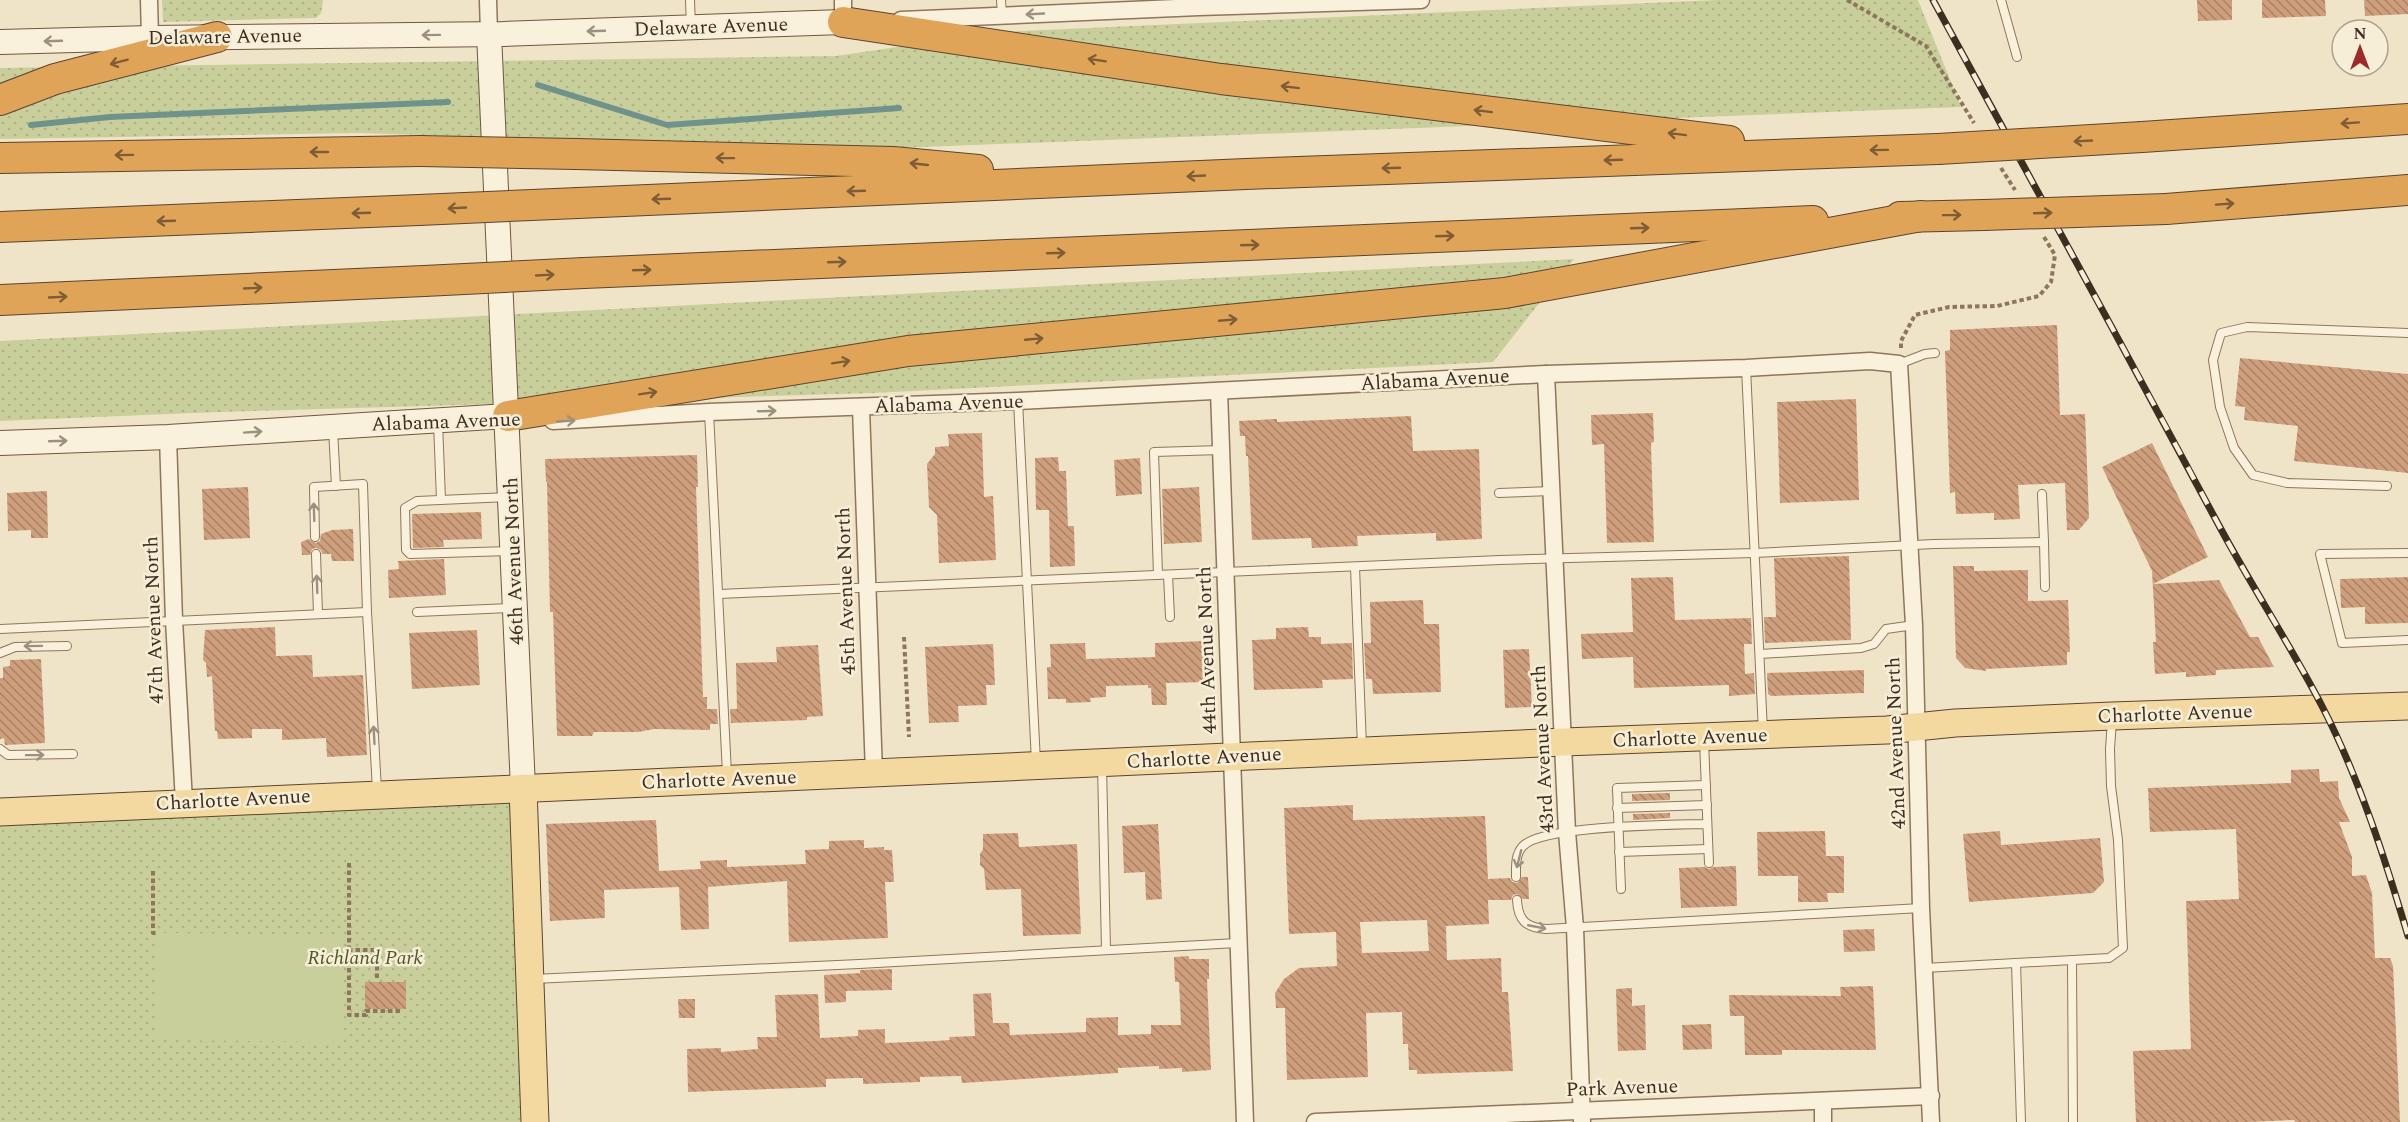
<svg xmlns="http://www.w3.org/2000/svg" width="2408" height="1122" viewBox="0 0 2408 1122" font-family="Spectral,serif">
<defs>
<pattern id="grass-dots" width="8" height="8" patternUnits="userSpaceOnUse" patternTransform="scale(1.5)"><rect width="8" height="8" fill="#c9cf9b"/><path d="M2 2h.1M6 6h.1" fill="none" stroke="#aeb285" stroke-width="1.8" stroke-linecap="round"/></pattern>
<pattern id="building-back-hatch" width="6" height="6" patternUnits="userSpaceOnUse" patternTransform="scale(1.5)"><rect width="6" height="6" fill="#cf9f7d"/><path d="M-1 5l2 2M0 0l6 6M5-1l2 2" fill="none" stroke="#a98266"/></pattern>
</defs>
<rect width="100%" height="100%" fill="#f0e4c8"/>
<g fill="url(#grass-dots)">
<path d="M 162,0 L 323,0 L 323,1 L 321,13 L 316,18 L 163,22 Z"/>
<path d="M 1717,0 L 1918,0 L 1961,107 L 871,149 L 359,133 L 0,139 L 0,68 L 836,56 L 1000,32 Z"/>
<path d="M 1574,259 L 1493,362 L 873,393 L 218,412 L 0,421 L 0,341 Z"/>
<path d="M 523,788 L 535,1122 L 0,1122 L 0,812 Z"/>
</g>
<path fill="#c9cf9b" d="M 157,933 L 343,935 L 342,1042 L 156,1040 Z"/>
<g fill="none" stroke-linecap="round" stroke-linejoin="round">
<g stroke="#6f938a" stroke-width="6">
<path d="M 538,85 L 667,125 L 899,108"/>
<path d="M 31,125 L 110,117 L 448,102"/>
</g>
</g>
<g fill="url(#building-back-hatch)" fill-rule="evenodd">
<path d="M 2197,0 L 2232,0 L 2232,20 L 2198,21 Z"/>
<path d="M 2262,0 L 2325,0 L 2326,16 L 2262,18 Z"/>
<path d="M 2364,0 L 2408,0 L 2408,14 L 2365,16 Z"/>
<path d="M 2057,325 L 2060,415 L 2085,414 L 2089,518 L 2079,530 L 2067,530 L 2065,483 L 2018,485 L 2020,519 L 1994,520 L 1994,513 L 1956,514 L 1955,492 L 1950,493 L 1945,351 L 1950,350 L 1950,330 Z"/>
<path d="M 2240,358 L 2408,374 L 2408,473 L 2294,461 L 2298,426 L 2244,420 L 2245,407 L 2235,406 Z"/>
<path d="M 1856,399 L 1859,500 L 1780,503 L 1777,402 Z"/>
<path d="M 1653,413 L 1654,442 L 1651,443 L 1654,542 L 1607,543 L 1604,444 L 1592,445 L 1591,415 Z"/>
<path d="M 1411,416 L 1413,451 L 1479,449 L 1482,539 L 1436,541 L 1436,533 L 1357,536 L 1358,546 L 1312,548 L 1311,538 L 1252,540 L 1248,456 L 1246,456 L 1245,436 L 1240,436 L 1239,421 L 1277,419 L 1277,422 Z"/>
<path d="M 982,433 L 984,497 L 993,496 L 996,560 L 939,563 L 937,515 L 929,507 L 927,464 L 935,454 L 935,447 L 949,446 L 948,434 Z"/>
<path d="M 2152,443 L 2208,557 L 2153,584 L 2219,580 L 2250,637 L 2258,637 L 2274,667 L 2216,670 L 2216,675 L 2186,677 L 2186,672 L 2155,674 L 2153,642 L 2156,642 L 2152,571 L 2102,467 Z"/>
<path d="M 697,455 L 698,487 L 696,487 L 703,697 L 707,697 L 707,709 L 717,709 L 718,724 L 710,724 L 710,730 L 654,729 L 638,732 L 594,732 L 592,736 L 557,736 L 553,612 L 550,612 L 547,482 L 546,482 L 545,459 Z"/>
<path d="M 1058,457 L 1059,471 L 1066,471 L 1068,526 L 1074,526 L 1075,566 L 1050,567 L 1049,510 L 1036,510 L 1035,458 Z"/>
<path d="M 1140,458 L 1142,494 L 1116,496 L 1114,460 Z"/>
<path d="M 248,487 L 250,538 L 204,540 L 202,489 Z"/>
<path d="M 1199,487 L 1202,542 L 1164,544 L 1162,489 Z"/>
<path d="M 47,491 L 48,538 L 31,538 L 31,530 L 8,531 L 7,493 Z"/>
<path d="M 481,512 L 482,539 L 443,540 L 444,547 L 413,548 L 412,514 Z"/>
<path d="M 353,529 L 354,561 L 332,561 L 331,554 L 322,554 L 321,550 L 316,548 L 312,549 L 310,555 L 302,555 L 301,542 L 309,539 L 316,543 L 320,541 L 321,534 L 332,530 Z"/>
<path d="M 1849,556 L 1851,640 L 1765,643 L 1764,617 L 1776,617 L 1774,558 Z"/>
<path d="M 444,559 L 446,595 L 389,598 L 388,570 L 399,569 L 398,561 Z"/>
<path d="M 1953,566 L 1974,566 L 1974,571 L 2028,570 L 2028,601 L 2068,600 L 2070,652 L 2067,652 L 2067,665 L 1986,669 L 1986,671 L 1965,668 L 1956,658 Z"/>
<path d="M 1673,577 L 1675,620 L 1751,618 L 1752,644 L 1744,644 L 1745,674 L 1754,673 L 1755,694 L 1729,696 L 1729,685 L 1634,688 L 1633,657 L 1582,659 L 1581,634 L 1633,632 L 1631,578 Z"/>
<path d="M 2408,577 L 2408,623 L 2365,624 L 2365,607 L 2341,608 L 2340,579 Z"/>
<path d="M 1423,600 L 1424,624 L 1439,624 L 1441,692 L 1373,694 L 1372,679 L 1366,679 L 1364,643 L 1371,643 L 1370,602 Z"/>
<path d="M 275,627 L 276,656 L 312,655 L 313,677 L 363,675 L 367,755 L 327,757 L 326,738 L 282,740 L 282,729 L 252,729 L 252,738 L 218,739 L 217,731 L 215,731 L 212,676 L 207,677 L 206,663 L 203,660 L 205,630 Z"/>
<path d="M 1308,627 L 1309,637 L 1321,637 L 1321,644 L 1352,643 L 1353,679 L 1322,680 L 1323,688 L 1254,690 L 1252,640 L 1276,639 L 1276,628 Z"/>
<path d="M 477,630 L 480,685 L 412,689 L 409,633 Z"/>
<path d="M 1205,641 L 1206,682 L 1166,683 L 1167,705 L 1152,705 L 1151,688 L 1148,688 L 1148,685 L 1106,686 L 1106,697 L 1090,698 L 1091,702 L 1066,703 L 1066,699 L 1048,699 L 1047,667 L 1051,667 L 1050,644 L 1085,643 L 1086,659 L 1155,657 L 1155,643 Z"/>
<path d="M 993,644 L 995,685 L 986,685 L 987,705 L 958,706 L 959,722 L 929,723 L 925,647 Z"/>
<path d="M 818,645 L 823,716 L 807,717 L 807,720 L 731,723 L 730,709 L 737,709 L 736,663 L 777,662 L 776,647 Z"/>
<path d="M 1529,649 L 1532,707 L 1505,708 L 1503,650 Z"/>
<path d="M 41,659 L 45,743 L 5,745 L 4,738 L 0,739 L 0,678 L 3,678 L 3,667 L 10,666 L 10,660 Z"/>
<path d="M 1864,670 L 1864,693 L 1771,696 L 1768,694 L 1767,673 Z"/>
<path d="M 2319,769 L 2320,782 L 2338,781 L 2339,798 L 2350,822 L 2339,822 L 2352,857 L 2352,876 L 2366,875 L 2372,893 L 2375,958 L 2390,958 L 2393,966 L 2400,1122 L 2295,1122 L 2294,1120 L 2249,1122 L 2136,1122 L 2133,1051 L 2191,1049 L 2186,901 L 2239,899 L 2236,829 L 2150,832 L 2148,788 L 2291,783 L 2291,770 Z"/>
<path d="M 1670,793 L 1670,800 L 1632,801 L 1632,794 Z"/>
<path d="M 1353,805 L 1353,820 L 1485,816 L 1488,879 L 1510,878 L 1512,882 L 1517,883 L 1522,877 L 1528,877 L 1529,899 L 1523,899 L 1517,894 L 1513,895 L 1511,900 L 1488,900 L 1489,924 L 1446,926 L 1447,960 L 1501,958 L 1502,992 L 1508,992 L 1513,1071 L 1417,1074 L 1417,1070 L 1409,1070 L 1408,1044 L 1403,1044 L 1402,1012 L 1366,1013 L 1368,1077 L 1287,1080 L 1285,1008 L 1276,1008 L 1275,993 L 1284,979 L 1299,968 L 1337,966 L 1336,932 L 1289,934 L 1284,808 ZM 1427,920 L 1429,951 L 1362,953 L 1360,922 Z"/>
<path d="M 1670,813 L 1670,818 L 1633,820 L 1633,814 Z"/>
<path d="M 656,820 L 659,871 L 701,869 L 700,861 L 727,860 L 727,867 L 806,864 L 805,850 L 829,849 L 829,841 L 864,840 L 864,848 L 884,847 L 884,850 L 892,850 L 894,882 L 885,882 L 888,938 L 789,942 L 787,881 L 708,887 L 709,929 L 681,930 L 679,887 L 604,890 L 605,918 L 550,921 L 546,824 Z"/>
<path d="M 1158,824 L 1162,899 L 1146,900 L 1145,872 L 1124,873 L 1122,826 Z"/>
<path d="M 1825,831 L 1826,856 L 1844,856 L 1844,893 L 1827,893 L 1828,902 L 1798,902 L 1798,876 L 1758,876 L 1757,832 Z"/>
<path d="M 2000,831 L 2001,845 L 2100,838 L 2104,882 L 2093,893 L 1969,902 L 1963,834 Z"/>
<path d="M 1018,833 L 1019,847 L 1077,844 L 1081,934 L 1023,936 L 1021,889 L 986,890 L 984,869 L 980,865 L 980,854 L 983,849 L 983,834 Z"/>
<path d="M 1736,866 L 1737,906 L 1681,908 L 1679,868 L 1704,867 L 1709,869 L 1714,867 Z"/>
<path d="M 1874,929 L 1875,951 L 1844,952 L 1843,930 Z"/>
<path d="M 1189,956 L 1189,959 L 1209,959 L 1209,979 L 1207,979 L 1211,1070 L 1182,1072 L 1182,1068 L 1159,1069 L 1159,1066 L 1118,1068 L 1118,1073 L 962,1083 L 961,1076 L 920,1077 L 920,1082 L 863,1084 L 863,1078 L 856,1078 L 826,1079 L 826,1087 L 688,1092 L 687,1049 L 721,1048 L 721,1052 L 758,1049 L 757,1037 L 777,1037 L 775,995 L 818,994 L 820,1038 L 858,1036 L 858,1030 L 885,1029 L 885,1043 L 936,1041 L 950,1040 L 949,1037 L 975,1036 L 973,994 L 991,993 L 993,1023 L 1009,1023 L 1010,1035 L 1086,1032 L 1086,1018 L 1118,1017 L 1118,1035 L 1151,1034 L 1151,1025 L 1181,1025 L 1179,982 L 1175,982 L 1174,957 Z"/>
<path d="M 892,969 L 892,990 L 846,991 L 846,1002 L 825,1003 L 824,975 L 860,973 L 860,970 Z"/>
<rect x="365" y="982" width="41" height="27"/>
<path d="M 1873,986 L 1876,1050 L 1782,1050 L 1782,1055 L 1745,1055 L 1744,1016 L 1730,1016 L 1729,995 L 1841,996 L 1840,987 Z"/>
<path d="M 1632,988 L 1632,1006 L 1645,1005 L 1646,1050 L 1618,1051 L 1616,989 Z"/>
<path d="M 678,999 L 695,999 L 695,1018 L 679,1018 Z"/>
<path d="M 1711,1024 L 1712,1049 L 1683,1050 L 1682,1025 Z"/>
</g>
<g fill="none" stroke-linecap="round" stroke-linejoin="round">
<g stroke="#8d765c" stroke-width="10">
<g id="service">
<path d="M 690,0 L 691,27"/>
<path d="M 1001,0 L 1002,15"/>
<path d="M 2001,0 L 2017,57"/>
<path d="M 1899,364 L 1925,354 L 1935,353"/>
<path d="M 1746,368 L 1763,732"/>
<path d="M 1018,401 L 1036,762"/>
<path d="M 709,412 L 727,774"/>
<path d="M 438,422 L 441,500"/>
<path d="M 333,429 L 336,486"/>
<path d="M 2387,486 L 2287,483 L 2253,475 L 2234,448 L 2220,407 L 2213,360 L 2221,333 L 2247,327 L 2408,333"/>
<path d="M 1499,493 L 1552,491"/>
<path d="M 2042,494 L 2044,542"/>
<path d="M 509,497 L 417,501 L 405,508 L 406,550 L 410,554 L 510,551"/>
<path d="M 315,537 L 314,487 L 363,484 L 367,612 L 377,790"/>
<path d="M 2408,553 L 2320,554 L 2342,643 L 2408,640"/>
<path d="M 316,554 L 318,614"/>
<path d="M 1355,567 L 1362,747"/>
<path d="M 1158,575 L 1154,452 L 1221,450"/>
<path d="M 1168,575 L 1170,617"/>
<path d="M 719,594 L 1500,560 L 1755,553 L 1934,544 L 2044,542 L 2045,587"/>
<path d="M 417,612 L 512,608"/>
<path d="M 0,629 L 367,612"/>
<path d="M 0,653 L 15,647 L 67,646"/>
<path d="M 1760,654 L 1861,648 L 1874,644 L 1886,629 L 1914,625"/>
<path d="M 1704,741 L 1709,863"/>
<path d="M 0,749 L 8,755 L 73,754"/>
<path d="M 1102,765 L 1106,950"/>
<path d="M 1617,808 L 1707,805"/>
<path d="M 1619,852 L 1708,849"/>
<path d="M 1516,877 C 1516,867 1515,854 1523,846 C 1543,825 1675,825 1707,824"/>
<path d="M 1621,889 L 1617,788 L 1706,785"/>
<path d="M 1517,900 C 1518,920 1526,928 1546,929 L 1921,908"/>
<path d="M 2072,960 L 2073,1122"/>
<path d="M 2016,963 L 2021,1122"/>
<path d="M 1924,968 L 2109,958 L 2123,948 L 2118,840 L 2111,786 L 2110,749 L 2112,720"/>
<path d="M 533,979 L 859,964 L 1237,943"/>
</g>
</g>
<g stroke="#8d765c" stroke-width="19">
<g id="minor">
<path d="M 149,0 L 150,38"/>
<path d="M 488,0 L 489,34"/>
<path d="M 843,0 L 843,22 L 851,22"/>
<path d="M 901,20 L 1199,7 L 1421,0"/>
<path d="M 1546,374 L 1567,832 L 1575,928 L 1582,1122"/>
<path d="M 1219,391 L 1245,1122"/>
<path d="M 861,408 L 874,773"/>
<path d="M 553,421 L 709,412 L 1018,401 L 1546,374 L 1746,368 L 1870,361 L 1899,364 L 1914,625 L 1921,908 L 1931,1122"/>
<path d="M 168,437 L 174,620 L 184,802"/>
<path d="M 1823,1101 L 1823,1122"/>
<path d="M 1315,1122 L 1931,1096"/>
</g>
</g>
<g stroke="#6f573f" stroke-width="26">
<g id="secondary">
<path d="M 489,34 L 523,788"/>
<path d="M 0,42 L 150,38 L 503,34 L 843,22"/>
<path d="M 0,443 L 168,437 L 508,416"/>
</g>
</g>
<g stroke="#5b4430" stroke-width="29">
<g id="primary">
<path d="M 523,788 L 535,1122"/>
<path d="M 0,812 L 1564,742 L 1887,730 L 1955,723 L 2112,716 L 2408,706"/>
</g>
</g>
<g stroke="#5b4430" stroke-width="32">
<g id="motorway">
<path d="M 843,22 L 1221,79 L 1729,141"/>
<path d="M 0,100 L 55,79 L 217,37"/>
<path d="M 2142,137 L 2408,119"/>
<path d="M 576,154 L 893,162 L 978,170"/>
<path d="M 0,158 L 420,151"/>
<path d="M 578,203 L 1246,174 L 1938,149"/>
<path d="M 2166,209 L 2408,190"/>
<path d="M 1900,217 L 1984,215"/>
<path d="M 0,227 L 419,210"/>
<path d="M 584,273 L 1813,221"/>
<path d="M 0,300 L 424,281"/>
<path d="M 508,416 L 908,351 L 1505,293 L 1921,216"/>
</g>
</g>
<g stroke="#8d765c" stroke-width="4" stroke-dasharray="4.5 3" stroke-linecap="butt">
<path d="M 1847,0 L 1926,46 L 1974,123"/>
<path d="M 2001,168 L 2015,190"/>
<path d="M 1901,348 L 1901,341 L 1915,315 L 1949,307 L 1997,306 L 2039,296 L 2051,282 L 2055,255 L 2044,237"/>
<path d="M 904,637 L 909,737"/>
<path d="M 349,863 L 349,1015 L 366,1015 L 366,1011 L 402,1011"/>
<path d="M 153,871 L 153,933 L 157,933"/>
<path d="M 348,950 L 377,950 L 377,979"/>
</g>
<use href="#service" stroke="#faf1dc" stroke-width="8"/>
<use href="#minor" stroke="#faf1dc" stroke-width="16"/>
<use href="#secondary" stroke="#faf1dc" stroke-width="24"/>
<use href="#primary" stroke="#f3d9a0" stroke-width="27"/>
<use href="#motorway" stroke="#e0a458" stroke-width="30"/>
<g stroke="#3d2e20" stroke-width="7">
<path id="rail" d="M 1933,0 C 2027,173 2123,346 2216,520 C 2250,584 2290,644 2323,708 C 2360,780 2385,859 2408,936"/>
</g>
<use href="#rail" stroke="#f7eed8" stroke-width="4.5" stroke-dasharray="14" stroke-linecap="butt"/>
<g stroke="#5b4430" stroke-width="32" stroke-linecap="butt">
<g id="motorway-bridge">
<path d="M 1938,149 L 2142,137"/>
<path d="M 420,151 L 576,154"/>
<path d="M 419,210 L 578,203"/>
<path d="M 1984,215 L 2166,209"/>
<path d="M 424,281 L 584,273"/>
</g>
</g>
<use href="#motorway-bridge" stroke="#e0a458" stroke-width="30"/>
</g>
<defs><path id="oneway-shaft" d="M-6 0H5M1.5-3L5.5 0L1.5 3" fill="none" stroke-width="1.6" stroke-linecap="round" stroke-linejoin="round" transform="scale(1.5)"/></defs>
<g stroke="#9c907e">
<use href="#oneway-shaft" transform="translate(1035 14) rotate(177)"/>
<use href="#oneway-shaft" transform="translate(596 31) rotate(178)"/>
<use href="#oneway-shaft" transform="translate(431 35) rotate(179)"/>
<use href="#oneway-shaft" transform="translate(53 41) rotate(178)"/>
<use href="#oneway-shaft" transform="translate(767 411) rotate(-2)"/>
<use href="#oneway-shaft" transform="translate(566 421) rotate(-3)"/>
<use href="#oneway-shaft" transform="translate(253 432) rotate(-4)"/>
<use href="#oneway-shaft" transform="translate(58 441) rotate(-2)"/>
<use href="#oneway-shaft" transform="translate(314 512) rotate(-92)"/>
<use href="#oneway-shaft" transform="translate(317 584) rotate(-92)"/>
<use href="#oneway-shaft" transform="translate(33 646) rotate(179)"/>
<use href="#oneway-shaft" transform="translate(374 735) rotate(-93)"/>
<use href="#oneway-shaft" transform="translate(35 755) rotate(-1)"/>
<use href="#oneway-shaft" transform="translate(1519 859) rotate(104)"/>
<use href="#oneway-shaft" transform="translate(1537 927) rotate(11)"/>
</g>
<g stroke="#7e5d36">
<use href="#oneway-shaft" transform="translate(1097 60) rotate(-171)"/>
<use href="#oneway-shaft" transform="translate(119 62) rotate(165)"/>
<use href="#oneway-shaft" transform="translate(1290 87) rotate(-173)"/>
<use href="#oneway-shaft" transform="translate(1483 111) rotate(-173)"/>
<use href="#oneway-shaft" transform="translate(2350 123) rotate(176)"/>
<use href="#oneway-shaft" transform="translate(1677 134) rotate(-173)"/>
<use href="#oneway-shaft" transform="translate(2083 141) rotate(177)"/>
<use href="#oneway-shaft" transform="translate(1879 150) rotate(179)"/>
<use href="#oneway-shaft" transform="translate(319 152) rotate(180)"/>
<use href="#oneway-shaft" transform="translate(124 155) rotate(179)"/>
<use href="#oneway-shaft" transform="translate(725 158) rotate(-179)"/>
<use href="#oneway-shaft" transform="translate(1613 160) rotate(178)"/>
<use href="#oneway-shaft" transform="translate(919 164) rotate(-174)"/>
<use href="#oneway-shaft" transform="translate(1391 168) rotate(178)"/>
<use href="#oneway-shaft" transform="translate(1196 176) rotate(177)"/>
<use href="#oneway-shaft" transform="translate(856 191) rotate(178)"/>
<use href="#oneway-shaft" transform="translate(661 199) rotate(178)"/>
<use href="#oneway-shaft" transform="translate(2225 204) rotate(-4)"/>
<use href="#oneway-shaft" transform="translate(457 208) rotate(177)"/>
<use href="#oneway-shaft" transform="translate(361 213) rotate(178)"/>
<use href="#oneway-shaft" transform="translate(2043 213) rotate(-2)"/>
<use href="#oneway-shaft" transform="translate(1952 215) rotate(-1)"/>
<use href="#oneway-shaft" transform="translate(166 221) rotate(178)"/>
<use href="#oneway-shaft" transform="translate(1640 228) rotate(-2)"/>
<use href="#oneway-shaft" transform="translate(1445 236) rotate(-2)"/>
<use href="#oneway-shaft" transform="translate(1250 245) rotate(-2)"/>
<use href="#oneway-shaft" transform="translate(1056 253) rotate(-2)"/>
<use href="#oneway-shaft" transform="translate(837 262) rotate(-2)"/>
<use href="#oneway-shaft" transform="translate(642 270) rotate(-2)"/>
<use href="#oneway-shaft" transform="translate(545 275) rotate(-3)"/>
<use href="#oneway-shaft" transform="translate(253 288) rotate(-3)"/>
<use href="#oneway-shaft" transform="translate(58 297) rotate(-3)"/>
<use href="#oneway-shaft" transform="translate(1228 320) rotate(-5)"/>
<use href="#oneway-shaft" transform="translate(1034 339) rotate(-5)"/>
<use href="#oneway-shaft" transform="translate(841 362) rotate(-9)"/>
<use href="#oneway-shaft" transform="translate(648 393) rotate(-9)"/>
</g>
<g text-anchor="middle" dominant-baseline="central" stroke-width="5" stroke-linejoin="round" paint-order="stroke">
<g font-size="20" fill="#3d2e20" stroke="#f7eed8">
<text transform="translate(711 27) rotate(-2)">Delaware Avenue</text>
<text transform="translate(225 37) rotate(-1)">Delaware Avenue</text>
<text transform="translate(1435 380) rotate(-3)">Alabama Avenue</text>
<text transform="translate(949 404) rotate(-2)">Alabama Avenue</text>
<text transform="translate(446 422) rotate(-2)">Alabama Avenue</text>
<text transform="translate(514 561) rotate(-92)">46th Avenue North</text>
<text transform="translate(846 591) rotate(-92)">45th Avenue North</text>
<text transform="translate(154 620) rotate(-92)">47th Avenue North</text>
<text transform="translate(1207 650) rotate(-92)">44th Avenue North</text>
<text transform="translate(2175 714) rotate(-2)">Charlotte Avenue</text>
<text transform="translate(1690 738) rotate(-2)">Charlotte Avenue</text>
<text transform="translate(1896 743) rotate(-92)">42nd Avenue North</text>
<text transform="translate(1543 749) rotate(-93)">43rd Avenue North</text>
<text transform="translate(1204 758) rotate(-3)">Charlotte Avenue</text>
<text transform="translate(719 780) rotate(-2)">Charlotte Avenue</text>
<text transform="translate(233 800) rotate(-3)">Charlotte Avenue</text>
<text transform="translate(1622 1088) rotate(-2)">Park Avenue</text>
</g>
<g font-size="20" font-style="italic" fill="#4d5a26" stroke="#f7eed8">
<text x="365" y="958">Richland Park</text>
</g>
</g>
<g transform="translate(2360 48)"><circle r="28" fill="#f7eed8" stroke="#ada18e" stroke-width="1.5"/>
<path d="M0-4.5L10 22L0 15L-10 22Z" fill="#9e2a2b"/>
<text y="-9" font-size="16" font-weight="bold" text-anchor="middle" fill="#3d2e20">N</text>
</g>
</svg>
